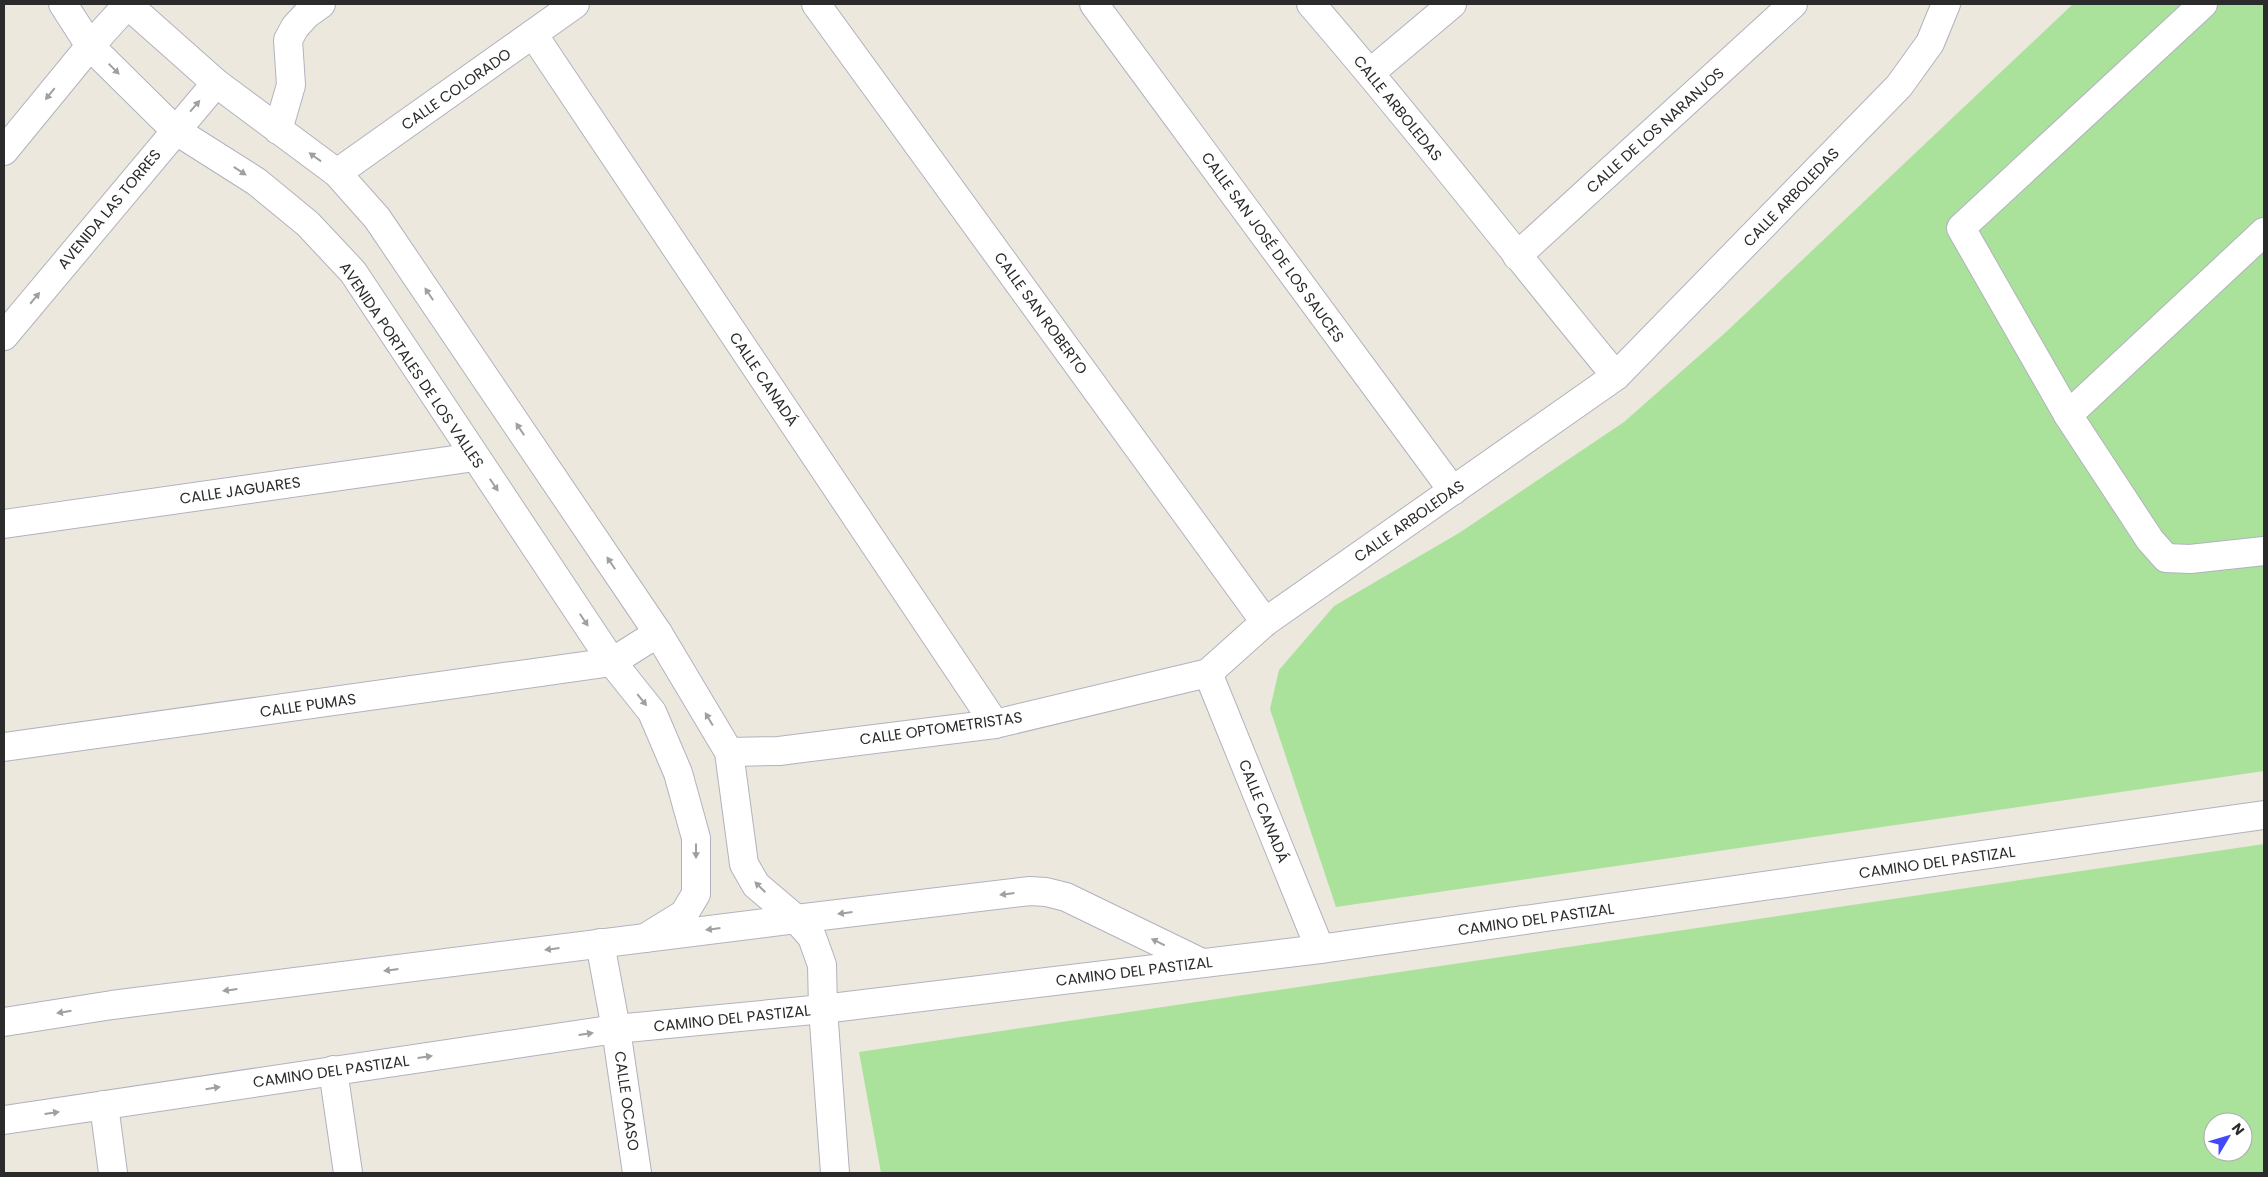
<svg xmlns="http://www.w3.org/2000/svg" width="2268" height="1177" viewBox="0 0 2268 1177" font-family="Poppins,sans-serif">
<rect width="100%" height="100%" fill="#ede8de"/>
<g fill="#aae29c" fill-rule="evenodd">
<path d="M 2073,4 L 2264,4 L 2264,771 L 1336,907 L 1270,709 L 1279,670 L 1334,606 L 1459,533 L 1624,422 L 1726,332 Z"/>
<path d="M 2264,844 L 2264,1173 L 881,1173 L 859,1052 ZM 2213,1122 L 2243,1122 L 2243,1152 L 2213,1152 Z"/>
</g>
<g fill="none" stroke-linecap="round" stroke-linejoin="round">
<g stroke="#b1b2bf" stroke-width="30">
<g id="minor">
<path d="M 816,4 L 1265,622"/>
<path d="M 1094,4 L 1453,491"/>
<path d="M 1311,4 C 1416,125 1514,253 1616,376"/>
<path d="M 2203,4 L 1961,228 L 2068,415 L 2150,540 L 2166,558 L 2190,559 L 2264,551"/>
<path d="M 533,34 L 995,724"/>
<path d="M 1370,73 L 1452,4"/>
<path d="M 278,130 L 291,85 L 288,40 L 295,27 L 307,14 L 321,4"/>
<path d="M 4,151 L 90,46 L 128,4"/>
<path d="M 337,173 L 575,4"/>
<path d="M 1517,256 L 1793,4"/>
<path d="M 4,336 L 216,83"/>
<path d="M 2068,415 L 2264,232"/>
<path d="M 4,524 L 475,457"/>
<path d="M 1208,673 L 1320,949"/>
<path d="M 4,747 L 612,662 L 658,633"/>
<path d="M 729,752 L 779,751 L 995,724 L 1208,673 L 1265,622 L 1616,376 L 1899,86 L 1930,43 L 1946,4"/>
<path d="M 796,919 L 1030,891 L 1046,892 L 1066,897 L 1202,963"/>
<path d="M 333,1070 L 348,1173"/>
<path d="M 104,1105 L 113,1173"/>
<path d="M 835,1173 L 823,1009 L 1320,949 L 2264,815"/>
</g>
</g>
<g stroke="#b1b2bf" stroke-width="30">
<g id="tertiary">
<path d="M 63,4 L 90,46 L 175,130 L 257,182 L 308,224 L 353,272 L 612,662 L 652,712 L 678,773 L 696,838 L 696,894 L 684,914 L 645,938"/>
<path d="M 600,943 L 616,1029 L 637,1173"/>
<path d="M 4,1022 L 112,1005 L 796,919"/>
<path d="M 4,1120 L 616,1029 L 823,1009 L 822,965 L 812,937 L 796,919 L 756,885 L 744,864 L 729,752 L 658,633 L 377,218 L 337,173 L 216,83 L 127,4"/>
</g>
</g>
<use href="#minor" stroke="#fff" stroke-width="28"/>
<use href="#tertiary" stroke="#fff" stroke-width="28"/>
</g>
<defs><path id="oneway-solid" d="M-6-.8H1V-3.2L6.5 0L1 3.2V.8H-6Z" transform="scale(1.25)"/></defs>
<g fill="#a0a0a0">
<use href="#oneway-solid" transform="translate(114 69) rotate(45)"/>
<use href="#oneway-solid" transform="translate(50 94) rotate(129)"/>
<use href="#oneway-solid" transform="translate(195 106) rotate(-49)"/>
<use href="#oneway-solid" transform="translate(315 157) rotate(-144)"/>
<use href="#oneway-solid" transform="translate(240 171) rotate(33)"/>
<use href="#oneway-solid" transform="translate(429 294) rotate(-124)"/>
<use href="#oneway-solid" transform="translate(35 298) rotate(-50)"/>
<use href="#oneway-solid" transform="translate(520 429) rotate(-124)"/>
<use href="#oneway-solid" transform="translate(494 485) rotate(56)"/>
<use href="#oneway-solid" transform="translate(611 563) rotate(-124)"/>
<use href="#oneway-solid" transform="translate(584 620) rotate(56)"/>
<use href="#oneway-solid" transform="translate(642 700) rotate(51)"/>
<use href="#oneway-solid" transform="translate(709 719) rotate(-121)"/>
<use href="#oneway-solid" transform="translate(696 851) rotate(90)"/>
<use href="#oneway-solid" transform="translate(760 887) rotate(-135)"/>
<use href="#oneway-solid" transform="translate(1007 894) rotate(173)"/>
<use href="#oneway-solid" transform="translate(845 913) rotate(173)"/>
<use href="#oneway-solid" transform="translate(713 929) rotate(173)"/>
<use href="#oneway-solid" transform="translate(1158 942) rotate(-154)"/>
<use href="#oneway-solid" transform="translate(552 949) rotate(173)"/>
<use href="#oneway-solid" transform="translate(391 970) rotate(173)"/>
<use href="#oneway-solid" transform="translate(230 990) rotate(173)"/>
<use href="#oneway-solid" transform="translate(64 1012) rotate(171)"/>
<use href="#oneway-solid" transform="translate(586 1034) rotate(-8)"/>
<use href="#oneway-solid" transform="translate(425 1057) rotate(-8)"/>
<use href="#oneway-solid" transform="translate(213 1088) rotate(-9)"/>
<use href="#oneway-solid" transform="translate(52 1113) rotate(-8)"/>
</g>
<g text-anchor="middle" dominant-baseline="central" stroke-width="4" stroke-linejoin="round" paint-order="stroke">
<g font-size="15" fill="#2b2b2b" stroke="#fff">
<text transform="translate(456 89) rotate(-35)">CALLE COLORADO</text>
<text transform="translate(1398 108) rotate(51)">CALLE ARBOLEDAS</text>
<text transform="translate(1655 130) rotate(-42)">CALLE DE LOS NARANJOS</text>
<text transform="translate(1791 197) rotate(-46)">CALLE ARBOLEDAS</text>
<text transform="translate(109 209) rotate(-50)">AVENIDA LAS TORRES</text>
<text transform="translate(1273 247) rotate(54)">CALLE SAN JOSÉ DE LOS SAUCES</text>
<text transform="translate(1041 313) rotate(54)">CALLE SAN ROBERTO</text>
<text transform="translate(412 365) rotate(56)">AVENIDA PORTALES DE LOS VALLES</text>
<text transform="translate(764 379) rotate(56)">CALLE CANADÁ</text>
<text transform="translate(240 490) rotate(-8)">CALLE JAGUARES</text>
<text transform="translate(1409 521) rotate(-35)">CALLE ARBOLEDAS</text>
<text transform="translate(308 705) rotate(-8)">CALLE PUMAS</text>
<text transform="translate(941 728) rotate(-8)">CALLE OPTOMETRISTAS</text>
<text transform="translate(1264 811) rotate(68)">CALLE CANADÁ</text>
<text transform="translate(1937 862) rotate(-8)">CAMINO DEL PASTIZAL</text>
<text transform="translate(1536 919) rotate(-8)">CAMINO DEL PASTIZAL</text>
<text transform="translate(1134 971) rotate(-7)">CAMINO DEL PASTIZAL</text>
<text transform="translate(732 1018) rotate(-6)">CAMINO DEL PASTIZAL</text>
<text transform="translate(331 1071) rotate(-8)">CAMINO DEL PASTIZAL</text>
<text transform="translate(627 1101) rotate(82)">CALLE OCASO</text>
</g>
</g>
<rect width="2268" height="1177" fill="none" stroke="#2b2b2b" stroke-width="10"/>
<g transform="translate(2228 1137) rotate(52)"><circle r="24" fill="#ffffff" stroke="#aaaaaa"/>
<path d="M0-4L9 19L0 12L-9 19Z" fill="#414af6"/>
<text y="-8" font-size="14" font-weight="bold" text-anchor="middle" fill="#2b2b2b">N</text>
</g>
</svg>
